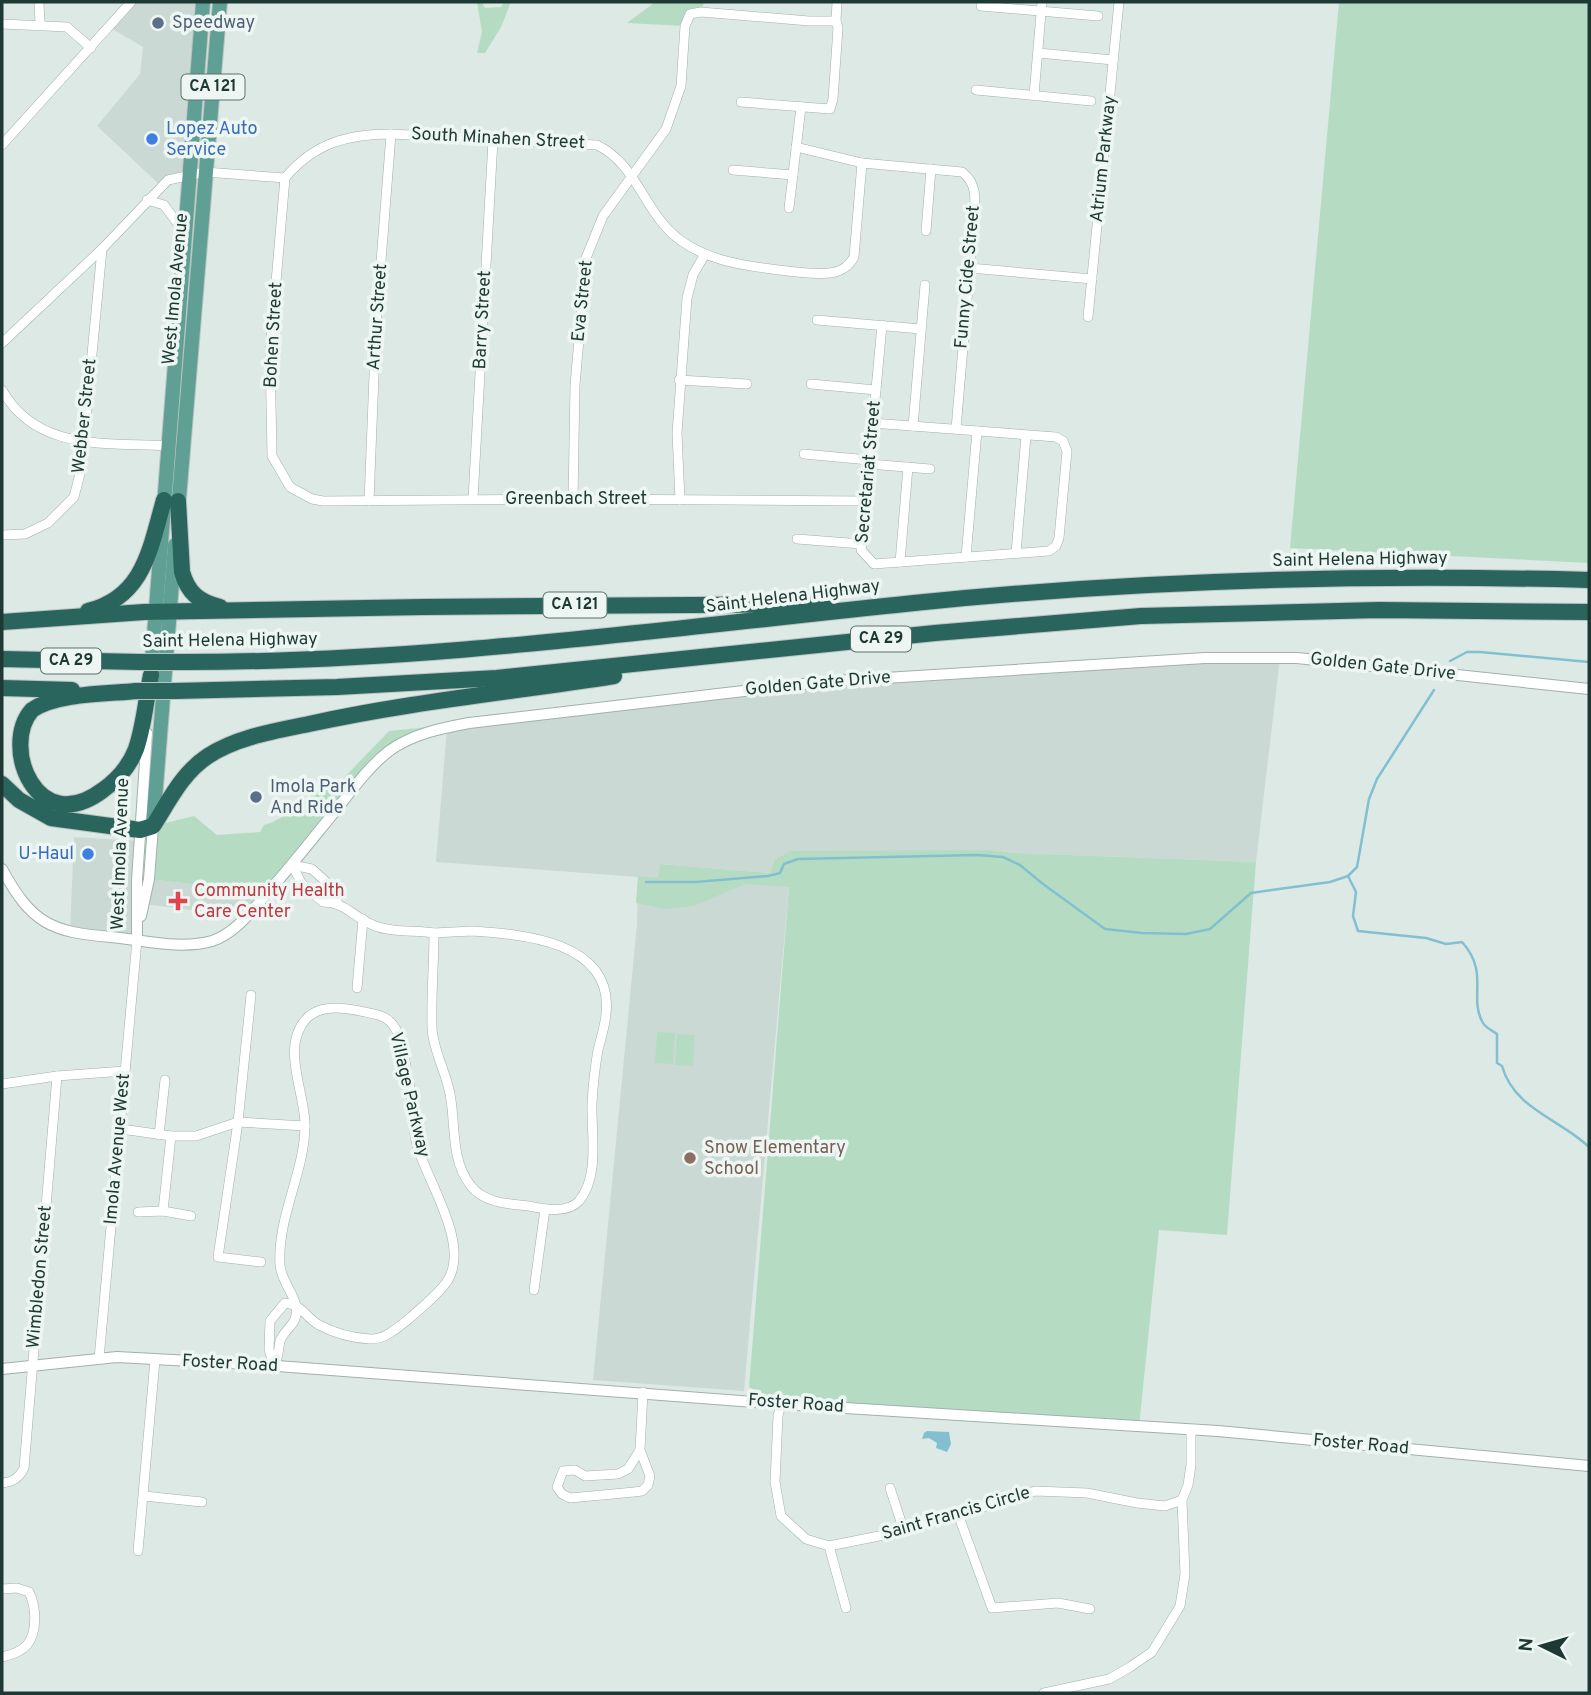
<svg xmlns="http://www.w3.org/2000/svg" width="1591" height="1695" viewBox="0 0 1591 1695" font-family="Overpass,sans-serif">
<rect width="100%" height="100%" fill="#dde9e5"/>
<g fill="#cbd9d4">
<path d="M 131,2 L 203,2 L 188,174 L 161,186 L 97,126 L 140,74 L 143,47 L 109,27 Z"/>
<path d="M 1280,658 L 1256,862 L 1016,853 L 990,850 L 771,873 L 660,864 L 659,878 L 789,886 L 744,1391 L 593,1380 L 637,924 L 638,877 L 436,862 L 447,727 L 756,688 Z"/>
<path d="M 74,837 L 139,841 L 137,940 L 70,933 Z"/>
<path d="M 149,879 L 267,893 L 246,917 L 144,904 Z"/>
</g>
<g fill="#b5dcc2">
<path d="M 477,2 L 482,2 L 485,8 L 501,7 L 504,2 L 511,2 L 501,27 L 485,53 L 477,53 L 482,32 Z"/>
<path d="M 655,2 L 704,2 L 701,12 L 690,14 L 685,26 L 627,23 Z"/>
<path d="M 1339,2 L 1589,2 L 1589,563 L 1290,548 Z"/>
<path d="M 469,723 L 390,751 L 267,893 L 149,879 L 153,826 L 194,816 L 217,835 L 260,832 L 264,825 C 289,818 310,796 329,780 L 337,785 L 389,731 Z"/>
<path d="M 990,850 L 1016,853 L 1256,862 L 1227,1235 L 1159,1230 L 1139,1427 L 781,1404 L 749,1387 L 789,887 L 745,884 L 694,906 L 665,909 L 636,903 L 638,876 L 658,878 L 660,864 L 770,873 L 775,860 L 790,851 Z"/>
<path d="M 657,1032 L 675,1033 L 673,1064 L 655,1063 Z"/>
<path d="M 677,1034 L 695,1035 L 693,1066 L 675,1065 Z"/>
</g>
<path fill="#82c0d1" d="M 927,1431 L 949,1432 L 951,1444 L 947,1452 L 936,1448 L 937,1443 L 929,1438 L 922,1439 L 924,1433 Z"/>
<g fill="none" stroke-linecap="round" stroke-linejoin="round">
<g stroke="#82c0d1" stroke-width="2.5">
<path d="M 1450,661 L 1467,652 L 1480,652 L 1589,662"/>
<path d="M 1348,876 L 1357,867 L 1369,799 L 1377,779 L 1434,690"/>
<path d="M 646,882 L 696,882 L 768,876 L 780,873 L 784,864 L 798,859 L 976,855 L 1003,857 L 1020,865 L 1043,884 L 1105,929 L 1142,933 L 1186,934 L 1210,929 L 1251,893 L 1330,882 L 1348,876 L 1356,892 L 1353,916 L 1358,931 L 1426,938 L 1446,944 L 1462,942 C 1490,973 1468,997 1483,1023 C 1486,1028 1493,1031 1497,1034 L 1497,1063 L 1502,1066 C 1514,1109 1560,1119 1589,1147"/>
</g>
<g stroke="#a0b1ac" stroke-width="10">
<g id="minor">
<path d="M 39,2 L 40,24"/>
<path d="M 981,6 L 1098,16"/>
<path d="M 2,24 L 67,27 L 91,48"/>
<path d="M 1038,53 L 1113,60"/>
<path d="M 976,90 L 1091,101"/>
<path d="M 1034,95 L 1042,2"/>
<path d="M 741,102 L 830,109 L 833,99 L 838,28 L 836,21"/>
<path d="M 2,145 L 131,2"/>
<path d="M 796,147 L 862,163 L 962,172 C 978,184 975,200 974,218 L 956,429"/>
<path d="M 733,170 L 793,175"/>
<path d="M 285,178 L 270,351 L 272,456 L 290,487 L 312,499 L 323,501 L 573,499 L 865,501"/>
<path d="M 147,200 L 164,205 L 184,232"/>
<path d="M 789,208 L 801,107"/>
<path d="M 926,231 L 931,169"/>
<path d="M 970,268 L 1092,279"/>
<path d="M 1088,317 L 1119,2"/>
<path d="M 817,320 L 921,329"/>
<path d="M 2,343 L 102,249 L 168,180 L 205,172 L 285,178 C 314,143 348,134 391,134 L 597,145 C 631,161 641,198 664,225 C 696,263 752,267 797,272 C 819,274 843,278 854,257 L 862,163"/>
<path d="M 679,380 L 747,384"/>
<path d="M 811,384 L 876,390"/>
<path d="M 2,390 C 37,452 106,442 168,446"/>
<path d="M 872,423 L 1056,437 L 1063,441 L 1067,451 L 1059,538 L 1056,546 L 1049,551 L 874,564 L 861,550 L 882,325"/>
<path d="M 913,426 L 925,285"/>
<path d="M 804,454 L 869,460"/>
<path d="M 869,464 L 930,469"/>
<path d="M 473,499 L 493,140"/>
<path d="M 573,499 L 575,385 L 586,258 L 603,216 L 666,129 L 681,86 L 685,26 L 690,14 L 701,12 L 809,21 L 836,21 L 837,2"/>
<path d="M 680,500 L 677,433 L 687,298 L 693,275 L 705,254"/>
<path d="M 369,501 L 376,325 L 391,134"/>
<path d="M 2,535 L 25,534 L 48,523 L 74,497 L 81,470 L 102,249"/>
<path d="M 797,539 L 862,544"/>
<path d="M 1016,553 L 1026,436"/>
<path d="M 966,557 L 977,431"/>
<path d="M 900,562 L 908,467"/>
<path d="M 292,865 L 302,884 L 323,902 C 345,902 353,917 373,925 C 392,933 415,930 434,933"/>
<path d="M 292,865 L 312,869 L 336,891 L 337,902"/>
<path d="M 472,931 C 524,934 614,942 606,1014 C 605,1026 601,1038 598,1050 C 595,1067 593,1086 592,1103 C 591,1133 600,1176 579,1201 C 567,1214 544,1209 529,1206 C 509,1204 484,1203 471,1186 C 450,1160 456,1124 450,1094 C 446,1072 433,1050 432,1028 C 431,996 434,964 434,933 Z"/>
<path d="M 357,988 L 363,919"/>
<path d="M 251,995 L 238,1122 L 218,1257 L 261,1262"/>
<path d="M 2,1084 L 57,1076 L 124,1071"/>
<path d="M 121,1129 L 171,1136 L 196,1136 L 238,1122 L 305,1126"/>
<path d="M 159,1135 L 165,1080"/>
<path d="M 163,1211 L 171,1136"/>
<path d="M 138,1212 L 163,1211 L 191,1216"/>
<path d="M 534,1290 L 545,1209"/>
<path d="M 99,1359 L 137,940"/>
<path d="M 274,1366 C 279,1357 278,1350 280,1341 C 283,1332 292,1327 295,1319 C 302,1300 281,1284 280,1265 C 277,1217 305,1172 305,1125 C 305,1092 280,1046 307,1018 C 324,1001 358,1010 378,1015 C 403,1021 403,1056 408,1077 C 413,1099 411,1123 417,1145 C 427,1181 470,1243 448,1280 C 439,1294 423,1306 411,1317 C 400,1326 385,1340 370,1339 C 353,1338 334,1333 319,1325 C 305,1317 303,1305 285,1303 L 270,1321 L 269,1350 L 274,1366"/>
<path d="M 781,1404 L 778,1416 L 775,1482 L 781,1516 L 806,1539 L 829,1546 L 904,1531 L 1035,1491 L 1087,1493 L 1137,1503 L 1165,1506 L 1182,1500"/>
<path d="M 640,1450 L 628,1469 L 618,1474 L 585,1476 L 575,1470 L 563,1471 L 557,1487 L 562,1494 L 570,1498 L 634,1492 L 642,1491 L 648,1485 L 650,1476 L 640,1450 L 643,1392"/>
<path d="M 2,1483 C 13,1482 19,1478 24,1468 L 57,1076"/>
<path d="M 890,1488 L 904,1531"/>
<path d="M 144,1496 L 202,1502"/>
<path d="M 958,1514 L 992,1608 L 1058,1603 L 1090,1609"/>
<path d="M 829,1546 L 846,1608"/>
<path d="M 138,1551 L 155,1360"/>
<path d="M 2,1589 L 17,1588 L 29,1592 C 36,1606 38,1631 27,1645 C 21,1652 11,1655 2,1657"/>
<path d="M 1044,1693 L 1109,1679 L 1130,1667 L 1152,1652 L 1180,1606 L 1185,1574 L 1182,1500 L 1188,1485 L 1191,1465 L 1191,1430"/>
</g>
</g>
<g stroke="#a0b1ac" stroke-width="12">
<g id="tertiary">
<path d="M 2,869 C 32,924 51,932 111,937 C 144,940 180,950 212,941 C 234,934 250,913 264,897 C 288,870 310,842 332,815 C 350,793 367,768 389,751 C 412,734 442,728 469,723 L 821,682 L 1205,658 L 1297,658 L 1589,689"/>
<path d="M 141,916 L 149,879 L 153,826"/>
<path d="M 137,940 L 137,880 L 147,733"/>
<path d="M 2,1369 L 117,1357 L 264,1365 L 781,1404 L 1218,1431 L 1589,1466"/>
</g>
</g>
<g stroke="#bcc4c2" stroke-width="16">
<g id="primary">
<path d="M 178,511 L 220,2"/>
<path d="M 151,673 L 203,2"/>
<path d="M 153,825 L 175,545"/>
</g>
</g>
<g stroke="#bcc4c2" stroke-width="18">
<g id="motorway">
<path d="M 178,501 L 182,572 C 188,593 199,602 220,607"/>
<path d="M 88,611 C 144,597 150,549 164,500"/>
<path d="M 2,622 L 144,612 L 423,607 L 828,604"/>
<path d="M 2,659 L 140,662"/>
<path d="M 176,662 C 424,663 668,628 914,603 C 1138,580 1364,574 1589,580"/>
<path d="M 2,688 L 72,690"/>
<path d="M 137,691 C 107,694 57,693 32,710 C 0,746 37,840 103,790 C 117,780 130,765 136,749 C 144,726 146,699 151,675"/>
<path d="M 174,691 L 337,687 L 497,678 L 935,633 L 1141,616 L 1379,610 L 1589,612"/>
<path d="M 2,784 L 19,800 L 51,818 L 140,830 L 153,826 C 169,801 182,773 208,756 C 237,737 275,731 309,724 C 409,702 512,692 614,676"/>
</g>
</g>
<use href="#minor" stroke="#fff" stroke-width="9"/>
<use href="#tertiary" stroke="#fff" stroke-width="10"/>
<use href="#primary" stroke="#60a094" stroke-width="14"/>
<use href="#motorway" stroke="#2a655d" stroke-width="16"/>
<g stroke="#bcc4c2" stroke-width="18" stroke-linecap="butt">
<g id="motorway-bridge">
<path d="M 140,662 L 176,662"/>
<path d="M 137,691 L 174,691"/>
</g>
</g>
<use href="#motorway-bridge" stroke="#2a655d" stroke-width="16"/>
</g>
<g fill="#5c6f8a" stroke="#edf6f2" stroke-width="2.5">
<circle cx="158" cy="23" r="7"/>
<circle cx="256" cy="797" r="7"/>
</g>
<g fill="#3f7fe0" stroke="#edf6f2" stroke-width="2.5">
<circle cx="152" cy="139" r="7"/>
<circle cx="88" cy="854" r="7"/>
</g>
<path fill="#e0444e" stroke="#edf6f2" stroke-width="2.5" d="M174.5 890.5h7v7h7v7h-7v7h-7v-7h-7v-7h7z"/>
<circle fill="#8d6e63" stroke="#edf6f2" stroke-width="2.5" cx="690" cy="1158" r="7"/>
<g text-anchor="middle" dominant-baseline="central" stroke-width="7" stroke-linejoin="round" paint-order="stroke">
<g fill="#edf6f2" stroke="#5c726c" stroke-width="2">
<rect x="181.5" y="74.5" width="63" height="25" rx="5"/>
<rect x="543.5" y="592.5" width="63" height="25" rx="5"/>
<rect x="851" y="626.5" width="60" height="25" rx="5"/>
<rect x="41" y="648.5" width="60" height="25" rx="5"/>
</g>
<g font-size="16" font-weight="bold" fill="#1e3933">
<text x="213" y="87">CA 121</text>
<text x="575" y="605">CA 121</text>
<text x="881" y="639">CA 29</text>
<text x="71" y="661">CA 29</text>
</g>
<g font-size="18" fill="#4e5e75" stroke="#edf6f2" text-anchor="start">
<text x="172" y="23">Speedway</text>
<text x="270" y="787">Imola Park<tspan x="270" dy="21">And Ride</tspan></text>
</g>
<g font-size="18" fill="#366cbe" stroke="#edf6f2" text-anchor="start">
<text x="166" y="129">Lopez Auto<tspan x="166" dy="21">Service</tspan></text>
<text x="74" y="854" text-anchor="end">U-Haul</text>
</g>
<g font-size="18" fill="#1e3933" stroke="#edf6f2">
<text transform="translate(498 139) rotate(3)">South Minahen Street</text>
<text transform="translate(1104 159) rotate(-84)">Atrium Parkway</text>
<text transform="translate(968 277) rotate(-85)">Funny Cide Street</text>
<text transform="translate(176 289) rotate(-85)">West Imola Avenue</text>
<text transform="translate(583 301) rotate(-84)">Eva Street</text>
<text transform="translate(378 317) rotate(-86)">Arthur Street</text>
<text transform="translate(483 320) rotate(-87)">Barry Street</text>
<text transform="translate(274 335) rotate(-87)">Bohen Street</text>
<text transform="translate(85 416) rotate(-84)">Webber Street</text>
<text transform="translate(869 472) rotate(-85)">Secretariat Street</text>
<text x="576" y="499">Greenbach Street</text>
<text transform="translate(1360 560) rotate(-1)">Saint Helena Highway</text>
<text transform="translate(793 597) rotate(-7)">Saint Helena Highway</text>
<text transform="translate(230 641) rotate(-1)">Saint Helena Highway</text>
<text transform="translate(1383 667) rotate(6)">Golden Gate Drive</text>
<text transform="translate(818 684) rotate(-5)">Golden Gate Drive</text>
<text transform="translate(121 854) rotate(-88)">West Imola Avenue</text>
<text transform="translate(409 1095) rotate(77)">Village Parkway</text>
<text transform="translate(118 1149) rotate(-85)">Imola Avenue West</text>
<text transform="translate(40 1277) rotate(-85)">Wimbledon Street</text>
<text transform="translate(230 1364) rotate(3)">Foster Road</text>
<text transform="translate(796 1404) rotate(4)">Foster Road</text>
<text transform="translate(1361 1445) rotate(5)">Foster Road</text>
<text transform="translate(956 1514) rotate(-16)">Saint Francis Circle</text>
</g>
<g font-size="18" fill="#be3a42" stroke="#edf6f2" text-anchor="start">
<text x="194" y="891">Community Health<tspan x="194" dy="21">Care Center</tspan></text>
</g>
<g font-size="18" fill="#785e54" stroke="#edf6f2" text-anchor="start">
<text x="704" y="1148">Snow Elementary<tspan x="704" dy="21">School</tspan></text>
</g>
</g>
<rect width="1591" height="1695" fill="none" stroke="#1e3933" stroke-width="7"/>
<g transform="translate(1542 1646) rotate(275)" stroke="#edf6f2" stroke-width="5" paint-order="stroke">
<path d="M0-5L12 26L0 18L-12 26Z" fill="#1e3933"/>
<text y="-10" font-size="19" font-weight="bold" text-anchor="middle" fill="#1e3933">N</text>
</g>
</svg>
